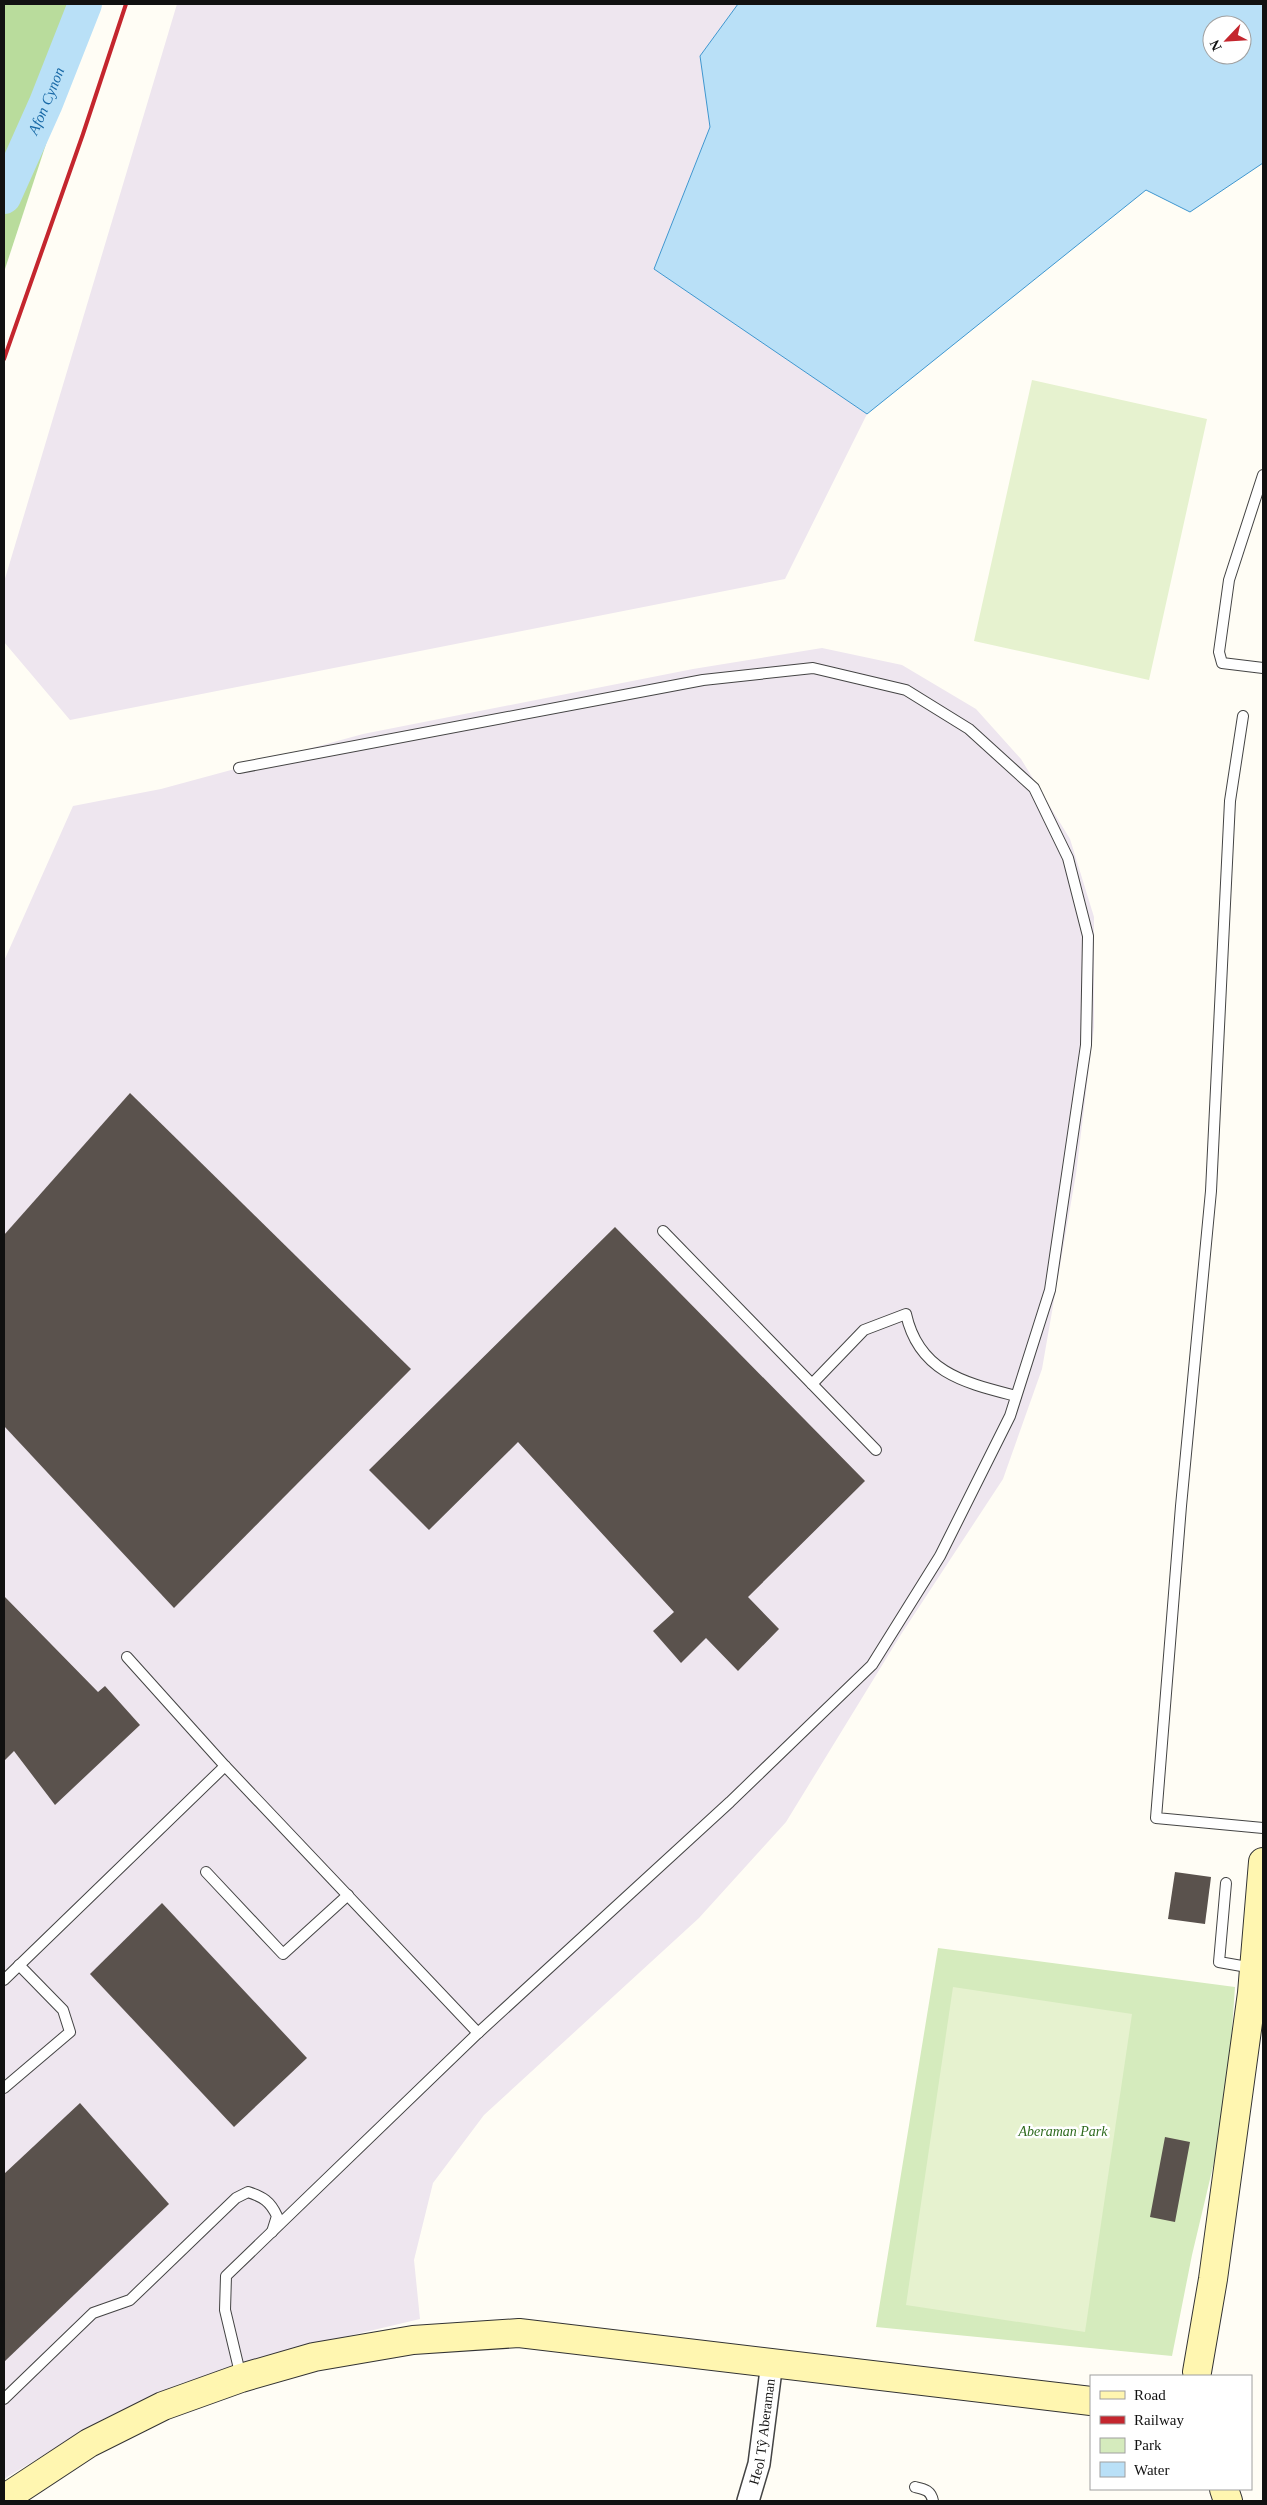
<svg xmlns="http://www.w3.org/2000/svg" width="1267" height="2505" viewBox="0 0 1267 2505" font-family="Georgia,serif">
<rect width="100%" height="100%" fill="#fffdf5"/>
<g fill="#eee6ef">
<path d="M 177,4 L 738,4 L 700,56 L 710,127 L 654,269 L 867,414 L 785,579 L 70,720 L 4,642 L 4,582 Z"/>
<path d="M 822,648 L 902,665 L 976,709 L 1021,759 L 1070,839 L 1094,917 L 1094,1027 L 1076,1174 L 1042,1369 L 1003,1479 L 900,1636 L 786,1822 L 699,1918 L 484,2115 L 433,2183 L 414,2260 L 420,2319 L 306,2346 L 179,2384 L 105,2418 L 4,2479 L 4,961 L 73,806 L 161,789 L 363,734 L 693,669 Z"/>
</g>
<path fill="#d5ebbd" d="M 938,1948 L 1235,1987 L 1231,2044 L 1215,2158 L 1192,2255 L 1172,2356 L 876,2327 Z"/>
<path fill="#b9dc9c" d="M 4,4 L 92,4 L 4,272 Z"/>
<g fill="#e6f2cf">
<path d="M 1032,380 L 1207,419 L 1149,680 L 974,641 Z"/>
<path d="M 953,1987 L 1132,2014 L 1085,2332 L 906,2305 Z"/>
</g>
<path fill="#b9e0f7" stroke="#3f96cf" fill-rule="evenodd" d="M 738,4 L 1263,4 L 1263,163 L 1190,212 L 1146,190 L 867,414 L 654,269 L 710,127 L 700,56 ZM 1212,25 L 1242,25 L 1242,55 L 1212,55 Z"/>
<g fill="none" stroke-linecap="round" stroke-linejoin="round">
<path stroke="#b9e0f7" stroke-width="34" id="s1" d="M 4,197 L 46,103 L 85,4"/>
</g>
<g fill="#5a524d">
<path d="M 130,1093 L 411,1369 L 174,1608 L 4,1426 L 4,1235 Z"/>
<path d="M 615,1227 L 865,1481 L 748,1597 L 779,1629 L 738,1671 L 706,1638 L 681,1663 L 653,1631 L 674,1612 L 518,1442 L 429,1530 L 369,1470 Z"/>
<path d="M 4,1596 L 98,1692 L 105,1686 L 140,1725 L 55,1805 L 14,1751 L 4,1761 Z"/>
<path d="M 1175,1872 L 1211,1877 L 1205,1924 L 1168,1919 Z"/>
<path d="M 162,1903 L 307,2058 L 234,2127 L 90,1974 Z"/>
<path d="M 80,2103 L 169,2204 L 4,2362 L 4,2174 Z"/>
<path d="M 1165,2137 L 1190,2142 L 1175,2222 L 1150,2217 Z"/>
</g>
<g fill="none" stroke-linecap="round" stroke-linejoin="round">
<g stroke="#444" stroke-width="12">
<g id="service">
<path d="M 1263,475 L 1229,580 L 1219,652 L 1222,663 L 1263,668"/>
<path d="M 1243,716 L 1230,801 L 1211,1191 L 1181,1506 L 1156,1818 L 1263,1828"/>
<path d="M 239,768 L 703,680 L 813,668 L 906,690 L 969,729 L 1034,788 L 1068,858 L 1088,936 L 1086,1045 L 1050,1290 L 1010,1416 L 940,1556 L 872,1665 L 730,1802 L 478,2033 L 226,2276 L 225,2310 L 241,2377"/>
<path d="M 663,1231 L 812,1384 L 864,1330 L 906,1314 C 919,1373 966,1383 1016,1396"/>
<path d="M 812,1384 L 876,1450"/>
<path d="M 127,1657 L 225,1766 L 478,2033"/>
<path d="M 206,1872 L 283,1954 L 348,1895"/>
<path d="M 1226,1883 L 1219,1962 L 1253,1968"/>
<path d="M 4,1980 L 225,1766"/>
<path d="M 4,2088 L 70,2032 L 63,2010 L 19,1965"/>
<path d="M 4,2399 L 93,2313 L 130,2300 L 236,2198 L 248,2192 C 263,2197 270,2201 277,2216 L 272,2232"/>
<path d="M 915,2487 C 924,2489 931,2490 933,2501"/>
</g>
</g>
<g stroke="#444" stroke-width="24">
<g id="minor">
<path id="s2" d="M 748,2501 L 759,2464 L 772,2362"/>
</g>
</g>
<g stroke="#333" stroke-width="30">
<g id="secondary">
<path d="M 1197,2372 L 1213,2279 L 1252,1993 L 1263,1862"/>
<path d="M 1224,2489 L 1228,2501"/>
<path d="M 4,2499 L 89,2443 L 163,2406 L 241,2378 L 314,2357 L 413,2340 L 519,2333 L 1091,2401"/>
</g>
</g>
<use href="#service" stroke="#fff" stroke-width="10"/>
<use href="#minor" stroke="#fff" stroke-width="21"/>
<use href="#secondary" stroke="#fff6b0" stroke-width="28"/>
<path stroke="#c4262e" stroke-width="4" d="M 4,359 L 83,134 L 126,4"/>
</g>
<g text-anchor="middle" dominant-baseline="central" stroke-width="5" stroke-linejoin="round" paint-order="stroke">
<g font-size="14" font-style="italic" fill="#2f6b1f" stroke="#fff">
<text x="1063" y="2131">Aberaman Park</text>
</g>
<g font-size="14" fill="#111" stroke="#fff">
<text stroke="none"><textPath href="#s2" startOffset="71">Heol Tŷ Aberaman</textPath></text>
</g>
<g font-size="15" font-style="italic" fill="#1768a6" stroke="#fff">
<text stroke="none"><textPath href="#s1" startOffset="105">Afon Cynon</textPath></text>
</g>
</g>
<rect width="1267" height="2505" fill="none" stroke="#111111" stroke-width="10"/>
<rect x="1090" y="2375" width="162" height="115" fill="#ffffff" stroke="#a0a0a0"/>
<rect x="1100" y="2391" width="25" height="8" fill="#fff6b0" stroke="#a0a0a0"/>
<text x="1134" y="2400" font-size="15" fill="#111111">Road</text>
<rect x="1100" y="2416" width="25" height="8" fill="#c4262e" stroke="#a0a0a0"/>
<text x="1134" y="2425" font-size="15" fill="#111111">Railway</text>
<rect x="1100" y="2438" width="25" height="15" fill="#d5ebbd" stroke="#a0a0a0"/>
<text x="1134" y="2450" font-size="15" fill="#111111">Park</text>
<rect x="1100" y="2462" width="25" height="15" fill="#b9e0f7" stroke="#a0a0a0"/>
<text x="1134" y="2475" font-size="15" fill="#111111">Water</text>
<g transform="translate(1227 40) rotate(245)"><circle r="24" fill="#ffffff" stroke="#a0a0a0"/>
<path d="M0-4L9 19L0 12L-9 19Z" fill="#c4262e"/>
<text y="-8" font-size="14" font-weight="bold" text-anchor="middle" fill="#111111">N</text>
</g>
</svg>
